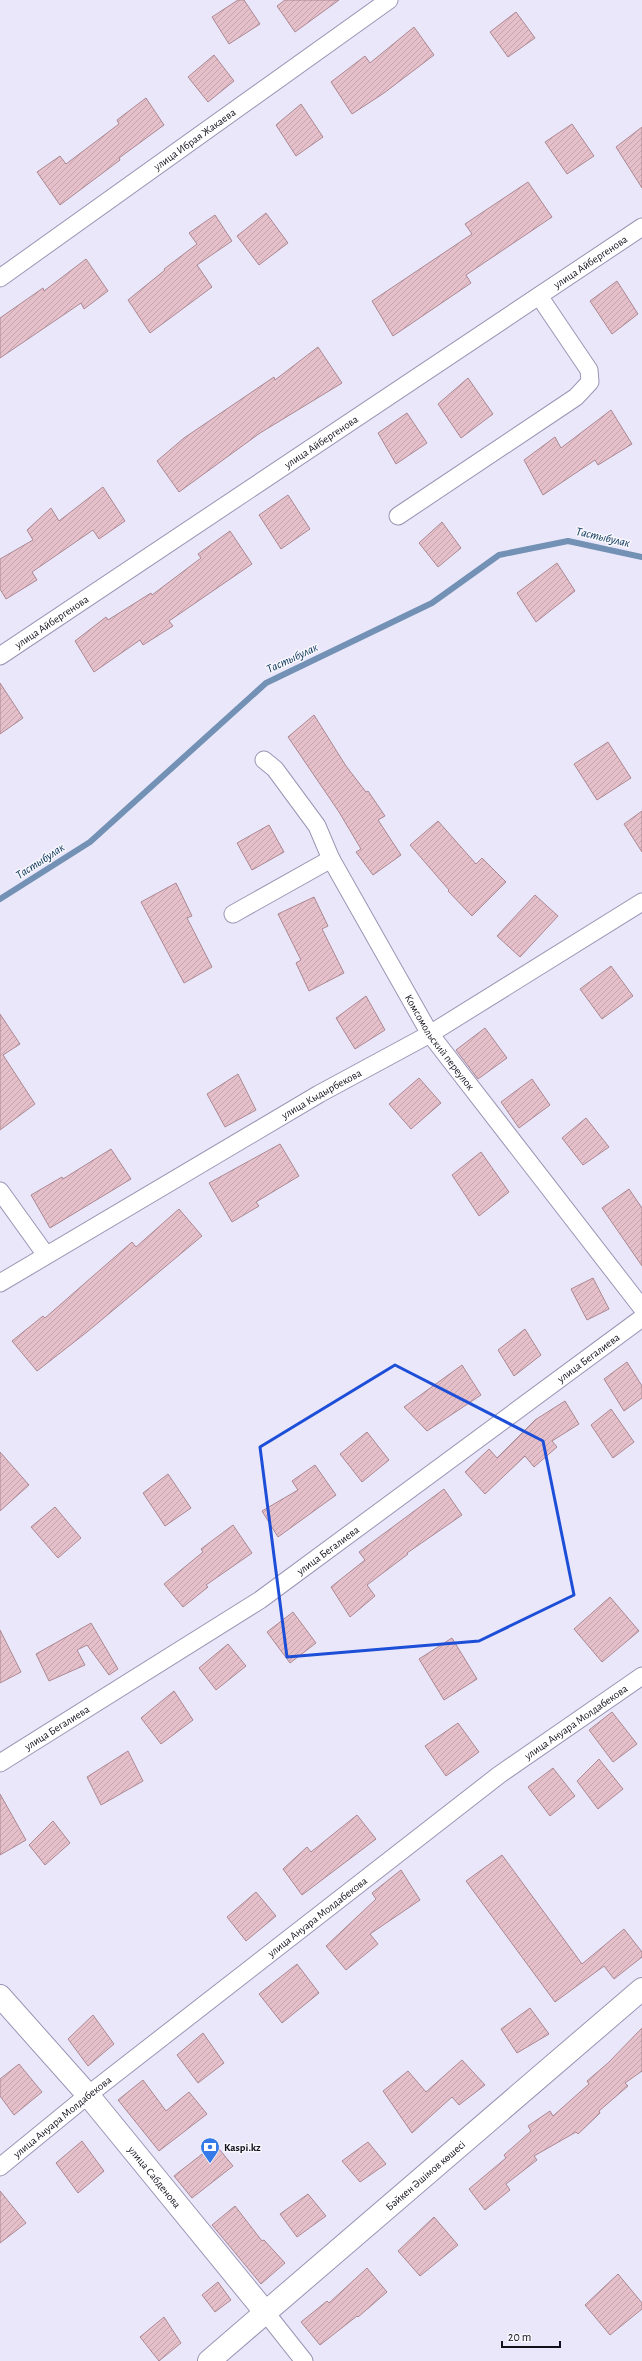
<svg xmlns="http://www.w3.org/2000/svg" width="642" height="2361" viewBox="0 0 642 2361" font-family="'Alegreya Sans',sans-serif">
<defs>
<pattern id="building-hatch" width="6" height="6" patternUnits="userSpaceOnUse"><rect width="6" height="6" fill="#e5c0ca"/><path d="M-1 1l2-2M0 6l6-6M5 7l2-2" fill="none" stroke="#c4a4ad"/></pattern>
</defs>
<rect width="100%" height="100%" fill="#eae7fb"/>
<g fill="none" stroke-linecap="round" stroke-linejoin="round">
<path stroke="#7291b4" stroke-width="6" d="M 0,899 L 90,842 L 266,683 L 432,603 L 499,555 L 568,541 L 642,557"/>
</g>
<g fill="url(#building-hatch)" stroke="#ab8892">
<path d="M 238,0 L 244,0 L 260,24 L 229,44 L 212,17 Z"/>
<path d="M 285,0 L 339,0 L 295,32 L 277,6 Z"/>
<path d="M 516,12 L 535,38 L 508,57 L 490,32 Z"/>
<path d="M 414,27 L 434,55 L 384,93 L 352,114 L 331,82 L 365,56 L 370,63 Z"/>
<path d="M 214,55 L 234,81 L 208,102 L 188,77 Z"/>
<path d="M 146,98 L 164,125 L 119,158 L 120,160 L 60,205 L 37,172 L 60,156 L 66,164 L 119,124 L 117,120 Z"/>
<path d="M 301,104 L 323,137 L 296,156 L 276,125 Z"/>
<path d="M 572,124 L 594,156 L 567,174 L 545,142 Z"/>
<path d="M 642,127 L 642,188 L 616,147 Z"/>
<path d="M 528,182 L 552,217 L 466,275 L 471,283 L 393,336 L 372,301 L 472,234 L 465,224 Z"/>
<path d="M 266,213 L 288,243 L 259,265 L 237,236 Z"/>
<path d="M 215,215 L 232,241 L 197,265 L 212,287 L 150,333 L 128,300 L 165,270 L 164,269 L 197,244 L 189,233 Z"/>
<path d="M 86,259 L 108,291 L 84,309 L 81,303 L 0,358 L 0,318 L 43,288 L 44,291 Z"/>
<path d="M 617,281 L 638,314 L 612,334 L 590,301 Z"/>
<path d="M 318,347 L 342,383 L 260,433 L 179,492 L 157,461 L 184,438 L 274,377 L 275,380 Z"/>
<path d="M 468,378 L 493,414 L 461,438 L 438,404 Z"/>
<path d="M 611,410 L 632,444 L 598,465 L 595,460 L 543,495 L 524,460 L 555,437 L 561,448 Z"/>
<path d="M 407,413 L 427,443 L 396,464 L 378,433 Z"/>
<path d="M 103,487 L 125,521 L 99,539 L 93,530 L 32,572 L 37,580 L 6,599 L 0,589 L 0,559 L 33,540 L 27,530 L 51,508 L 59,521 Z"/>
<path d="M 288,495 L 310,529 L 281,549 L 259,515 Z"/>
<path d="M 442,522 L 461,548 L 438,567 L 419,543 Z"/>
<path d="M 230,531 L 252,564 L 169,621 L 173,626 L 143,645 L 140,640 L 94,672 L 75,641 L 106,617 L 108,620 L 151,593 L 152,595 L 201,558 L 198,554 Z"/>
<path d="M 557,563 L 575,591 L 536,622 L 517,593 Z"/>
<path d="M 0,683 L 23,718 L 0,734 Z"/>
<path d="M 314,715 L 346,766 L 366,792 L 368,791 L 385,816 L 378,820 L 401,855 L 373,875 L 356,852 L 361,849 L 339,812 L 288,737 Z"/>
<path d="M 608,742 L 631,778 L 597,800 L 574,764 Z"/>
<path d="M 642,811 L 642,852 L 624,824 Z"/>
<path d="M 438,821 L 476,864 L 482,858 L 506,882 L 472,916 L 448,891 L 449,890 L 410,845 Z"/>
<path d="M 269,825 L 284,852 L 252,870 L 237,843 Z"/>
<path d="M 176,883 L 192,916 L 187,918 L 212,967 L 184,983 L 141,902 Z"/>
<path d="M 535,895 L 558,916 L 520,957 L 497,936 Z"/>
<path d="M 314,897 L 328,926 L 322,929 L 344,973 L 309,991 L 296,963 L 301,960 L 278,914 Z"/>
<path d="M 611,966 L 633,996 L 602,1019 L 580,989 Z"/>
<path d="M 366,996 L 385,1030 L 355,1049 L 336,1018 Z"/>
<path d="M 0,1014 L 20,1044 L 3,1055 L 35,1104 L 0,1130 Z"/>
<path d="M 485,1028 L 507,1058 L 478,1079 L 456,1050 Z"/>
<path d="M 238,1074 L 256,1110 L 225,1127 L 207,1094 Z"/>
<path d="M 419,1078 L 441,1103 L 411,1129 L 389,1104 Z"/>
<path d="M 532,1079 L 550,1105 L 519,1128 L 501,1102 Z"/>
<path d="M 586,1118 L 609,1147 L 583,1165 L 562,1138 Z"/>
<path d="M 280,1144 L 299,1176 L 256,1202 L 259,1206 L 232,1222 L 209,1183 Z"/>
<path d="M 111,1149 L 131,1179 L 50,1228 L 31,1195 L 62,1177 L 63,1179 Z"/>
<path d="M 481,1152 L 509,1192 L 479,1216 L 452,1175 Z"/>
<path d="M 629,1189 L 642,1208 L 642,1266 L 602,1208 Z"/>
<path d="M 179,1209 L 202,1236 L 87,1332 L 37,1371 L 12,1341 L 43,1316 L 45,1318 L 132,1242 L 136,1247 Z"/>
<path d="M 593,1278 L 609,1309 L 587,1320 L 571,1289 Z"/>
<path d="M 525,1329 L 541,1355 L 514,1376 L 498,1350 Z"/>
<path d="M 627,1362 L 642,1386 L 642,1398 L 624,1411 L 604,1379 Z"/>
<path d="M 462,1365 L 481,1395 L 427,1431 L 404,1407 Z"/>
<path d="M 565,1401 L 579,1424 L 552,1441 L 557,1447 L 534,1467 L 525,1456 L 485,1494 L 465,1472 L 489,1449 L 497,1458 L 535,1420 Z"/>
<path d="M 611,1409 L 634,1442 L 613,1458 L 591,1425 Z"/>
<path d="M 367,1432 L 389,1460 L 362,1482 L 340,1454 Z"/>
<path d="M 0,1452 L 29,1485 L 0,1511 Z"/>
<path d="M 315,1465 L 336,1495 L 278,1537 L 262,1511 L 298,1490 L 292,1481 Z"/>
<path d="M 168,1474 L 191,1508 L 165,1526 L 143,1493 Z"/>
<path d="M 444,1489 L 462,1515 L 407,1553 L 408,1554 L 367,1585 L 375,1596 L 350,1617 L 331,1587 L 365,1560 L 359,1552 Z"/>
<path d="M 55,1507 L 81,1538 L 58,1558 L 31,1527 Z"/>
<path d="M 233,1525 L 252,1553 L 206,1585 L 208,1587 L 183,1607 L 164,1584 L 203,1552 L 201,1549 Z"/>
<path d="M 610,1597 L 639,1631 L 602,1662 L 574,1629 Z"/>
<path d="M 293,1612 L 316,1643 L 290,1663 L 267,1632 Z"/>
<path d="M 91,1623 L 118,1669 L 109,1675 L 87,1645 L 77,1650 L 85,1665 L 49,1681 L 36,1654 Z"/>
<path d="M 0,1630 L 21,1672 L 0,1683 Z"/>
<path d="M 452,1638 L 477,1679 L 444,1700 L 419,1659 Z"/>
<path d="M 228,1644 L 246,1666 L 216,1690 L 199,1668 Z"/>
<path d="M 174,1691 L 193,1720 L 161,1744 L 141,1718 Z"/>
<path d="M 612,1712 L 637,1744 L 613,1762 L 589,1730 Z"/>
<path d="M 458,1723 L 479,1752 L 446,1776 L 425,1746 Z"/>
<path d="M 128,1751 L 143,1781 L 101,1805 L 87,1777 Z"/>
<path d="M 599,1759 L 623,1789 L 598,1809 L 577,1781 Z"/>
<path d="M 553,1768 L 575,1796 L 550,1816 L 528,1787 Z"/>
<path d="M 0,1794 L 26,1840 L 0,1855 Z"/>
<path d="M 357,1815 L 376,1839 L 302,1895 L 283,1869 L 307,1847 L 311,1852 Z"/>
<path d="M 53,1821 L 70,1843 L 45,1865 L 29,1845 Z"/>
<path d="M 502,1855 L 582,1964 L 624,1929 L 642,1952 L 642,1957 L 614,1979 L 604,1966 L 555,2002 L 466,1881 Z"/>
<path d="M 401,1870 L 420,1900 L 370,1934 L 378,1944 L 346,1970 L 326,1946 L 376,1899 L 372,1893 Z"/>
<path d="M 256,1892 L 276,1916 L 246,1941 L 227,1917 Z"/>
<path d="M 297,1964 L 319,1993 L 282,2023 L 259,1994 Z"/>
<path d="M 530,2008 L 549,2034 L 517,2053 L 501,2029 Z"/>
<path d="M 93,2015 L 114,2044 L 88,2066 L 68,2039 Z"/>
<path d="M 642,2028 L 642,2071 L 625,2083 L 628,2086 L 599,2111 L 600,2113 L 578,2134 L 576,2132 L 534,2156 L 537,2160 L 506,2184 L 510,2190 L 485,2210 L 469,2189 L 506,2158 L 504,2155 L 531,2131 L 528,2126 L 550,2111 L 553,2116 L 589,2084 L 587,2081 L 608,2063 Z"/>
<path d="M 203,2033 L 224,2063 L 198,2083 L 177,2055 Z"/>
<path d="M 462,2060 L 485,2085 L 459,2105 L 452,2097 L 412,2133 L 383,2091 L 408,2071 L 426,2092 Z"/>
<path d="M 19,2064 L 42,2092 L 14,2115 L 0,2096 L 0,2079 Z"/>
<path d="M 143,2080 L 166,2111 L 189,2092 L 207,2114 L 159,2151 L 118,2100 Z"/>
<path d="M 82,2141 L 104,2171 L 78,2193 L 56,2163 Z"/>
<path d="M 368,2142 L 386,2164 L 360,2182 L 342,2161 Z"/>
<path d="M 215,2144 L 233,2166 L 192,2198 L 174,2176 Z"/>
<path d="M 0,2191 L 26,2223 L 0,2243 Z"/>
<path d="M 308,2194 L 326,2216 L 297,2237 L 280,2214 Z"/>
<path d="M 235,2206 L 262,2241 L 264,2240 L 285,2263 L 261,2284 L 212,2225 Z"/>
<path d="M 434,2217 L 458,2245 L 420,2276 L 398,2251 Z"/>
<path d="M 367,2268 L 387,2292 L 358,2317 L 357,2316 L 320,2345 L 301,2322 L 327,2301 L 329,2303 Z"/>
<path d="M 618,2274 L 642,2303 L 642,2309 L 610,2335 L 585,2305 Z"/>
<path d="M 218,2282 L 231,2300 L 215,2312 L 202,2295 Z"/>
<path d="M 164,2317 L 181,2343 L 159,2361 L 140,2337 Z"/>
</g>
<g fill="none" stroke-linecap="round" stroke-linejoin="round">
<g stroke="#9b95b4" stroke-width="19">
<g id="street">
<path id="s1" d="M 0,278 L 389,0"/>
<path d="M 398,516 L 576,397 L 590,382 L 589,370 L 539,296"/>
<path id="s2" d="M 0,656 L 642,227"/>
<path id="s3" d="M 264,760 L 275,769 L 317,826 L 331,859 L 430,1034 L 642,1308"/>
<path d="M 233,914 L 331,859"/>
<path d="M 0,1191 L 46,1255"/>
<path id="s4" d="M 0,1283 L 319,1094 L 430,1034 L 642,902"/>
<path id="s5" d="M 0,1763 L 260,1600 L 642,1318"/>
<path id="s6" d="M 0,2167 L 88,2095 L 499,1775 L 642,1676"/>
<path d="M 266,2313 L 304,2361"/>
</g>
</g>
<g stroke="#9b95b4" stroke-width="24">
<g id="secondary">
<path id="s7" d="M 0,1996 L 88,2095 L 266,2313"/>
<path id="s8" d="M 209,2361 L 642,1989"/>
</g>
</g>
<use href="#street" stroke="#fff" stroke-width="17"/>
<use href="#secondary" stroke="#fff" stroke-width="22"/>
</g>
<path fill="none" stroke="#1d4ed8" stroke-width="3" stroke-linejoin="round" d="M 395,1365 L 543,1441 L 574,1595 L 479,1641 L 287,1657 L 260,1447 Z"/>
<defs>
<g id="bank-pin" transform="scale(1)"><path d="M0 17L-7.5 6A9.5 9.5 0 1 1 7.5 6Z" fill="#347be9" stroke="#f7f6fd"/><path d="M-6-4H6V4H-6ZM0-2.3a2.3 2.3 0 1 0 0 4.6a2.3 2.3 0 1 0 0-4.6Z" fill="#fff"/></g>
</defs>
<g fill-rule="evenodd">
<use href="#bank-pin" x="210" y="2147"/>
</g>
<g text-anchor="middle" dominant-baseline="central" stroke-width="3" stroke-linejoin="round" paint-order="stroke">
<g font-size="11" fill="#13101b" stroke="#f7f6fd">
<text stroke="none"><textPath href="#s1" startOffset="239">улица Ибрая Жакаева</textPath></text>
<text stroke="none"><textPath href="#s2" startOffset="710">улица Айбергенова</textPath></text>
<text stroke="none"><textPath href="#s2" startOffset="386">улица Айбергенова</textPath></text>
<text stroke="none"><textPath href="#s2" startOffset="62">улица Айбергенова</textPath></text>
<text stroke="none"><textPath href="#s3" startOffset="334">Комсомольский переулок</textPath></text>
<text stroke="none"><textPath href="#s4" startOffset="373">улица Кыдырбекова</textPath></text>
<text stroke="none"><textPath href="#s5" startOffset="715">улица Бегалиева</textPath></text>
<text stroke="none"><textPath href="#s5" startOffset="391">улица Бегалиева</textPath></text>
<text stroke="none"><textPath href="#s6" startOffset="728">улица Ануара Молдабекова</textPath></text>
<text stroke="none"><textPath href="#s5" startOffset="67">улица Бегалиева</textPath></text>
<text stroke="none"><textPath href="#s6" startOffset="404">улица Ануара Молдабекова</textPath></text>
<text stroke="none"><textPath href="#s6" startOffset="80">улица Ануара Молдабекова</textPath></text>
<text stroke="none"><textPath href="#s8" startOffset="285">Бәйкен Әшімов көшесі</textPath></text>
<text stroke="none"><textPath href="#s7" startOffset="238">улица Сабденова</textPath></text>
</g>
<g font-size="11" font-weight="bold" fill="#13101b" stroke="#f7f6fd" text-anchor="start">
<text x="224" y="2147">Kaspi.kz</text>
</g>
<g font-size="12" font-style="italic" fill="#043155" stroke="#f7f6fd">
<text transform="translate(603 537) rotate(13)">Тастыбулак</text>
<text transform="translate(292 658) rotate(-25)">Тастыбулак</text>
<text transform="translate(40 861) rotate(-33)">Тастыбулак</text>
</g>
</g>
<path d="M502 2341v6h58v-6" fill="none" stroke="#13101b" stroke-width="2"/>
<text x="508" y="2341" font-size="12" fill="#13101b" stroke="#f7f6fd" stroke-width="3" paint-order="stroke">20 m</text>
</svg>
